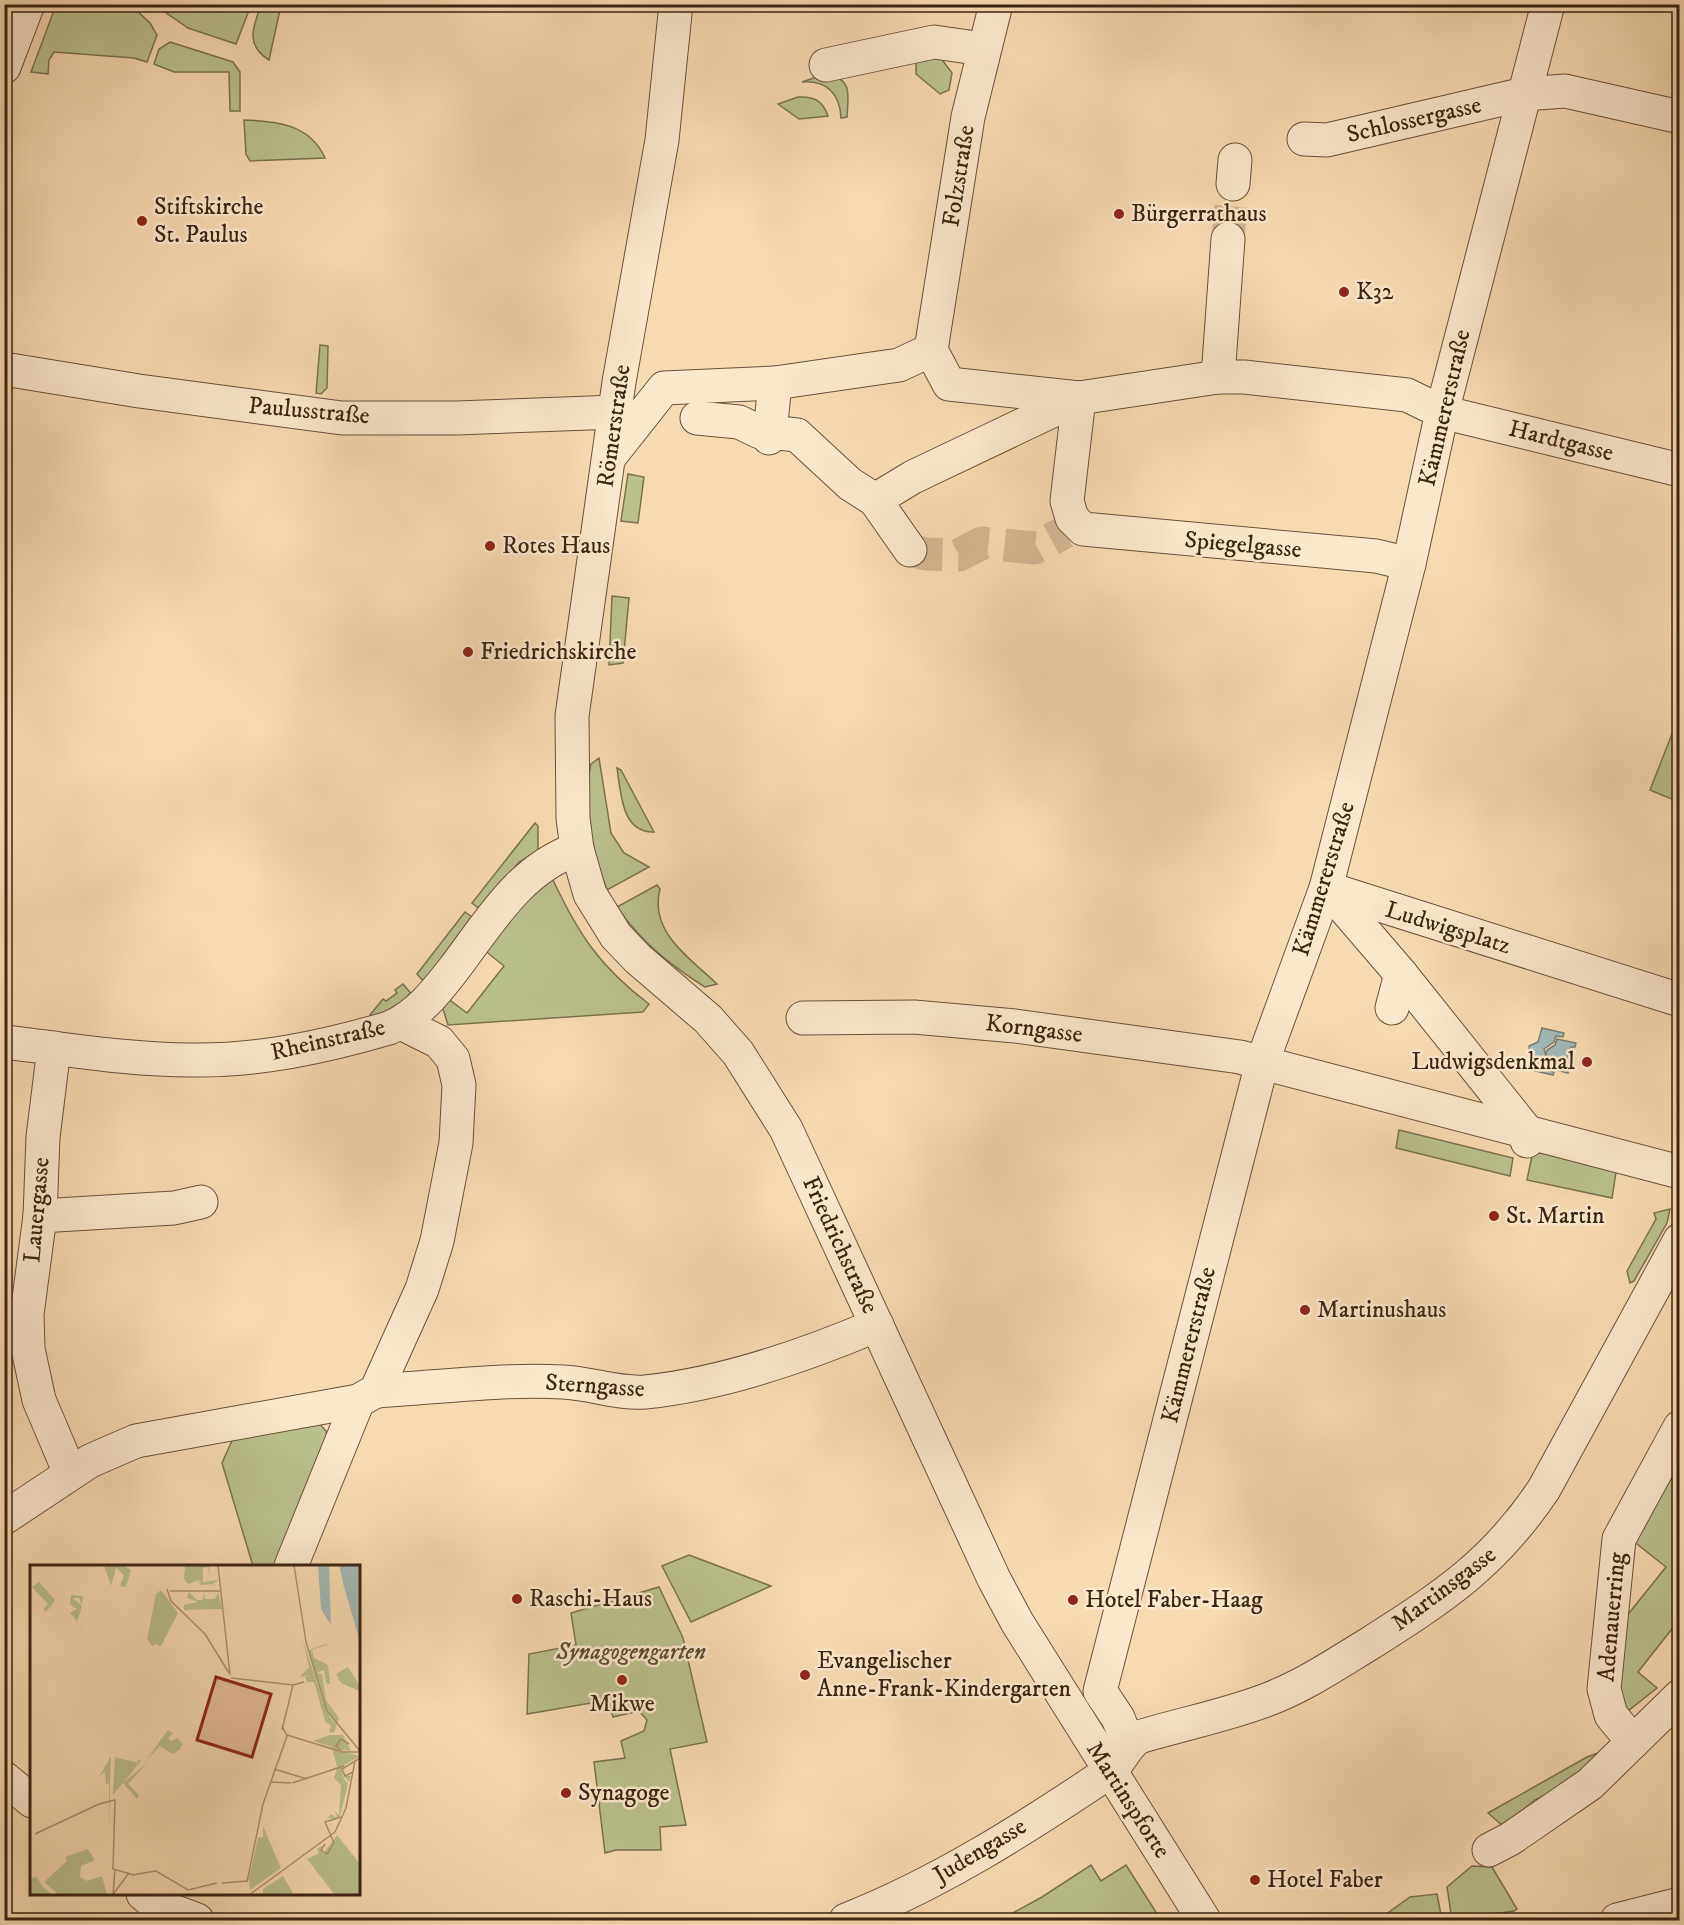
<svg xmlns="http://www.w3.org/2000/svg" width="1684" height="1925" viewBox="0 0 1684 1925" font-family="'IM FELL DW Pica',serif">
<rect width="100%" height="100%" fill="#f7dbb0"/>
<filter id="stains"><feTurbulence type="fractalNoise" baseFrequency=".00333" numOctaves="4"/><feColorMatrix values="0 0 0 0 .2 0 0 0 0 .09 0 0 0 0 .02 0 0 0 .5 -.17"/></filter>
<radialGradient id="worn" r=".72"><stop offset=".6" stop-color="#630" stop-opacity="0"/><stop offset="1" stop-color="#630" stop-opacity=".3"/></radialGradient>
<g fill="#bac18d" stroke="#7a7350" stroke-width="1.5">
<path d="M 56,5 L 131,5 L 150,23 L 157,35 L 147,62 L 134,58 L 54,52 L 49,60 L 48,74 L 31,72 Z"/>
<path d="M 155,5 L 251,5 L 236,44 L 188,28 Z"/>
<path d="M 261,5 L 281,5 L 269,60 C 245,45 253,27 261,5 Z"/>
<path d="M 170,42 L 233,62 L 240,72 L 240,111 L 230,111 L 229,72 L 174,72 L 154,64 L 159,49 Z"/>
<path d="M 940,57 L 952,73 L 949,90 L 940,94 L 916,74 L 916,63 L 919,58 Z"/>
<path d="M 828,73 C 853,81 848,94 847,117 L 841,118 C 840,94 827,80 802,82 Z"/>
<path d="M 798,97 C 814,96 823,101 828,116 L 799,119 L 778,104 Z"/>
<path d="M 244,120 C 276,121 310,124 325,158 L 250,161 L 246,154 Z"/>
<path d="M 320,345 L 328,346 L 327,388 L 321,394 L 316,393 Z"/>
<path d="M 628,474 L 644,477 L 638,523 L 621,521 Z"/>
<path d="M 612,596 L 629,598 L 623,663 L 609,665 Z"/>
<path d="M 1674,729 L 1679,731 L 1679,802 L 1650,790 Z"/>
<path d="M 599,758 L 611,833 L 624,853 L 649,867 L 607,890 C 592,852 581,805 591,764 Z"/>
<path d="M 617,768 L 621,770 L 654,832 C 621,833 621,792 617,768 Z"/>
<path d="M 535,823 L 538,826 L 538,851 L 519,862 L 481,910 L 472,903 Z"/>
<path d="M 553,880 C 579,935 600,967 649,1004 L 643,1012 L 448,1025 L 443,1009 L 447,998 L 467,1013 L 504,966 L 484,950 L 542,883 Z"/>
<path d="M 657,885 L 660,889 C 649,932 689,957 717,984 L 705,987 C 670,965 641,942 617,907 Z"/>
<path d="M 465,912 L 475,919 L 425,983 L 417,974 Z"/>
<path d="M 403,984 L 413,996 L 372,1021 L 370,1015 L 383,999 L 386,1001 L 397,993 L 395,990 Z"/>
<path d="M 1399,1130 L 1513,1158 L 1510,1176 L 1396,1148 Z"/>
<path d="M 1533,1151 L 1616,1172 L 1612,1198 L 1527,1180 Z"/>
<path d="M 1670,1209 L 1667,1223 L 1634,1281 L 1630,1283 L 1627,1271 L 1656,1219 L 1654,1213 Z"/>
<path d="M 318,1422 L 326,1431 L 327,1438 L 275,1566 L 253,1566 L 222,1463 L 235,1434 Z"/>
<path d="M 1679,1453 L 1679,1620 L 1638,1672 L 1657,1688 L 1628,1711 L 1620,1711 L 1621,1623 L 1666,1567 L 1632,1540 Z"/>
<path d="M 689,1555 L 771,1586 L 691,1622 L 662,1566 Z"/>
<path d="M 659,1587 L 683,1638 L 707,1742 L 670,1749 L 686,1825 L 660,1827 L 661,1850 L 616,1850 L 605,1853 L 594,1762 L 625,1758 L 621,1741 L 644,1731 L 647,1720 L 639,1711 L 613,1717 L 608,1700 L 527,1714 L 529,1654 L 576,1645 L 571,1613 Z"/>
<path d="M 1606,1750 L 1586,1777 L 1535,1800 L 1503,1826 L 1488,1813 L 1587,1757 Z"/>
<path d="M 1091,1865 L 1101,1881 L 1126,1865 L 1161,1920 L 1000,1920 L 1042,1897 Z"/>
<path d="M 1472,1866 L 1492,1867 L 1517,1909 L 1514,1911 L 1452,1920 L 1447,1887 Z"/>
<path d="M 1437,1894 L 1442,1920 L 1378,1920 L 1410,1897 Z"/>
</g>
<g fill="#a3b8b7" stroke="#797d75" stroke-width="1.5">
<path d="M 1542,1028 L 1564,1033 L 1563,1037 L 1556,1036 L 1554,1042 L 1544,1049 L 1548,1063 L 1547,1070 L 1554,1072 L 1553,1075 L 1531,1070 L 1535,1056 L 1530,1053 L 1529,1046 L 1538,1042 Z"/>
<path d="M 1557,1039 L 1576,1043 L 1575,1047 L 1571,1047 L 1565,1067 L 1569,1068 L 1568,1073 L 1549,1068 L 1551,1061 L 1546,1054 L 1547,1050 L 1555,1045 Z"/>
</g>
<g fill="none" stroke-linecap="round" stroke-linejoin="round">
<g stroke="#d1b791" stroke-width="33" stroke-dasharray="33 16" stroke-linecap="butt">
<path d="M 1228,239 L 1233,184"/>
<path d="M 910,550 L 926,554 L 959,555 L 982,543 L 1035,548 L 1065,532"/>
</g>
<g stroke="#69523a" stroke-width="35">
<g id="minor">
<path d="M 676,4 L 662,140 L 619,382 L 572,716 L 573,818 L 577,849 L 590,894 L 616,936 L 638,959 L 708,1019 L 738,1053 L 786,1129 L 994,1579 L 1017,1622 L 1204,1920"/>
<path d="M 826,65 L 934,42 L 983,49"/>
<path d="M 4,67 L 28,4"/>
<path d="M 1304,139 L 1327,140 L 1524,94 L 1565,91 L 1680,117"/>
<path d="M 1233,184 L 1235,160"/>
<path d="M 931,350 L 949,384 L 1079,398 L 1218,377 L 1244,377 L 1407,395 L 1442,412 L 1680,470"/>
<path d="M 931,350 L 968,117 L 996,4"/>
<path d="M 4,369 L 139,391 L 342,418 L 457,418 L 616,412"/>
<path d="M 1218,377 L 1228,239"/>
<path d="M 1079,398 L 1067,501 L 1072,518 L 1083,529 L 1376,556 L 1409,564"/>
<path d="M 772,413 L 775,383 L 899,365 L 931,350"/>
<path d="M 697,418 L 739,422 L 760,432 L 770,432 L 770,427"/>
<path d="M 769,438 L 770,432 L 797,435 L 850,484 L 875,500 L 910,550"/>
<path d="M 611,455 L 664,388 L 775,383"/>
<path d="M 875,500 L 913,477 L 1079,398"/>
<path d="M 1326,888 L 1680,1000"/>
<path d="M 1328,889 L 1401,974 L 1528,1133 L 1527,1141"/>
<path d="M 1392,1008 L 1401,974"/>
<path d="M 803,1018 L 914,1017 L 1015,1026 L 1240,1057 L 1680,1172"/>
<path d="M 4,1042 C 66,1049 129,1060 191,1060 C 259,1061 324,1047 389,1028 C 417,1016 435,993 453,970 C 489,923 519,869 577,849"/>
<path d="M 54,1048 L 43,1137 L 40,1216 L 27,1314 L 28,1349 L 39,1400 L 70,1473"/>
<path d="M 40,1216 L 174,1208 L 201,1202"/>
<path d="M 376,1391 C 438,1387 501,1379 563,1382 C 590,1383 617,1394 645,1392 C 724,1384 804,1356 877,1325"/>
<path d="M 4,1518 L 90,1461 L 136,1441 L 358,1401 L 376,1391 L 422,1289 L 437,1241 L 456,1143 L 459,1085 L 453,1059 L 439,1042 L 401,1023"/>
<path d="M 291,1566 L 358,1401"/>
<path d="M 1633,1742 L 1611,1715 L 1604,1689 L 1619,1539 L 1680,1427"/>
<path d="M 1128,1743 L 1118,1718 L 1100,1691 L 1262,1063 L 1326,888 L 1409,564 L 1442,412 L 1548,4"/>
<path d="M 4,1778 L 32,1801"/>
<path d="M 1489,1850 L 1510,1839 L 1590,1784 L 1680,1696"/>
<path d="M 143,1894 L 157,1905 L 197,1920"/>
<path d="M 846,1920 C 938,1884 1024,1829 1106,1774 C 1121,1764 1124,1746 1139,1737 C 1182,1724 1228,1715 1269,1699 C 1305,1685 1336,1664 1369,1644 C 1443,1597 1494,1564 1544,1489 L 1680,1240"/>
<path d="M 1617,1920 L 1680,1904"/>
</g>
</g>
<use href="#minor" stroke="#fae8cc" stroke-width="33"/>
</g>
<g fill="#8f2418" stroke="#fae8cc" stroke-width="2">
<circle cx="1119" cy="214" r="6"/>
<circle cx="142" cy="221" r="6"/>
<circle cx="1344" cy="292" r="6"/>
<circle cx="490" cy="546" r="6"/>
<circle cx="468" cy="652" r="6"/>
<circle cx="1587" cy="1062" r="6"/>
<circle cx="1494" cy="1216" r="6"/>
<circle cx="1305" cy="1310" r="6"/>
<circle cx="517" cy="1599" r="6"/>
<circle cx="1073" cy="1600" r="6"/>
<circle cx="805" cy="1675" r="6"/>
<circle cx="622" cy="1680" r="6"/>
<circle cx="566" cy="1793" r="6"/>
<circle cx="1255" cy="1880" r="6"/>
</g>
<g text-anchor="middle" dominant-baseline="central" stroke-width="5" stroke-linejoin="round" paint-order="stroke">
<g font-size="24" fill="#3a2513" stroke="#fae8cc">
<text transform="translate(1414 120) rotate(-13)">Schlossergasse</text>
<text transform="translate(959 176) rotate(-81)">Folzstraße</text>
<text transform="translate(1445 408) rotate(-77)">Kämmererstraße</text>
<text transform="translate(309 411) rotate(5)">Paulusstraße</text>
<text transform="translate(614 426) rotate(-82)">Römerstraße</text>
<text transform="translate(1561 441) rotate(14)">Hardtgasse</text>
<text transform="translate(1243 545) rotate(5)">Spiegelgasse</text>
<text transform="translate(1324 879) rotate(-73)">Kämmererstraße</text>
<text transform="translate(1448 928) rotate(17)">Ludwigsplatz</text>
<text transform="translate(1034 1029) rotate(7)">Korngasse</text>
<text transform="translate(328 1040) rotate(-13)">Rheinstraße</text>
<text transform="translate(37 1210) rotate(-85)">Lauergasse</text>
<text transform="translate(840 1245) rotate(65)">Friedrichstraße</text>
<text transform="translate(1189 1345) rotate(-76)">Kämmererstraße</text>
<text transform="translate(595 1386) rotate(4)">Sterngasse</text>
<text transform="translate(1444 1589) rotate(-37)">Martinsgasse</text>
<text transform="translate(1612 1617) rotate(-85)">Adenauerring</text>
<text transform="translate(1128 1800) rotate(57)">Martinspforte</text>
<text transform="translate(980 1851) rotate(-31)">Judengasse</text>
</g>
<g font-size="24" fill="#3a2513" stroke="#fae8cc" text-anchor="start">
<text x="154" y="207">Stiftskirche<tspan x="154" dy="28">St. Paulus</tspan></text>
<text x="1131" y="214">Bürgerrathaus</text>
<text x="1356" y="292">K32</text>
<text x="502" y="546">Rotes Haus</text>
<text x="480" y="652">Friedrichskirche</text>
<text x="1575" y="1062" text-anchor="end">Ludwigsdenkmal</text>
<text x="1506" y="1216">St. Martin</text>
<text x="1317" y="1310">Martinushaus</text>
<text x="529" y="1599">Raschi-Haus</text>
<text x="1085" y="1600">Hotel Faber-Haag</text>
<text x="817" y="1661">Evangelischer<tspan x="817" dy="28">Anne-Frank-Kindergarten</tspan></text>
<text x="622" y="1704" text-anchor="middle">Mikwe</text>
<text x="578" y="1793">Synagoge</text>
<text x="1267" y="1880">Hotel Faber</text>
</g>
<g font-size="24" font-style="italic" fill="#5a4c32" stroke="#fae8cc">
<text x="631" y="1652">Synagogengarten</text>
</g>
</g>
<g transform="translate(30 1565)">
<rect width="330" height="330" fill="#f7dbb0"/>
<path d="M 74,0 L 92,0 L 101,5 L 96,22 L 90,21 L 94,10 L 86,3 L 81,21 ZM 155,1 L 179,1 L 180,14 L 178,2 L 173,3 L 173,17 L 189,15 L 184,18 L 185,23 L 183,19 L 170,20 L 169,15 L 158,19 L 154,14 ZM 9,17 L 25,35 L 17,48 L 21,41 L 16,46 L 13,45 L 18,39 L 2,22 ZM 131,25 L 148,48 L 131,81 L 124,79 L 123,82 L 117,74 L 126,29 ZM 159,27 L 167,35 L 173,35 L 174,27 L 175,34 L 185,34 L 188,27 L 192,44 L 154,45 L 154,40 L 168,37 L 157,33 ZM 41,30 L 53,31 L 52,40 L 49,33 L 43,33 L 52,41 L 47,57 L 64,77 L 40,48 L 47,44 L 40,39 ZM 273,75 L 295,142 L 300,152 L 306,160 L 296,142 L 279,85 L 296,79 L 300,82 L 296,80 L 282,85 L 284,93 L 298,100 L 300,119 L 296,118 L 294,105 L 287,108 L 292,109 L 296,135 L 309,153 L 304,168 L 299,167 L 301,161 L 295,156 L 284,117 L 277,117 L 275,112 L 280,110 L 270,112 L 279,102 ZM 318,102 L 330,121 L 329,126 L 311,118 L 306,109 ZM 138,165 L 143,168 L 138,173 L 141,176 L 147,173 L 153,179 L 150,184 L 143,189 L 130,181 L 117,194 ZM 300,170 L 313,170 L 321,186 L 303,184 L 330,191 L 311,202 L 313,211 L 321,211 L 319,217 L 316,213 L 312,211 L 318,219 L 310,251 L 306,254 L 298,253 L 294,257 L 301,249 L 307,253 L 305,246 L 309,250 L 311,220 L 304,213 L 307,204 L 296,206 L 307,202 L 302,182 L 283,176 ZM 81,191 L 80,213 L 80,272 L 79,218 L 76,219 L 75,206 L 69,212 ZM 85,192 L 108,198 L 108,194 L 111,196 L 83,230 ZM 118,197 L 98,219 L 109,230 L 107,234 L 93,218 ZM 233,261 L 251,303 L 220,325 L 219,313 L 228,273 L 233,272 ZM 307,270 L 330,299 L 330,330 L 305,330 L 277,294 L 289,288 L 287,284 L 292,281 L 293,289 ZM 58,284 L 65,295 L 51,301 L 50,312 L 57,316 L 72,311 L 77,330 L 29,330 L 14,317 L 37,296 L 35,292 ZM 6,311 L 13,322 L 23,330 L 0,330 L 0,314 ZM 253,311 L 264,330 L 233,330 L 233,324 Z" fill="#bac18d"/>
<path d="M 288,0 L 299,0 L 301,60 L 291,44 ZM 309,0 L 330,0 L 330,76 L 314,22 Z" fill="#a3b8b7"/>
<path fill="none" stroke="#ab9271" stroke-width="1.5" d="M 188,0 L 200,110M 264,0 L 276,77M 137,24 L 141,36 L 175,69 L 199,108M 140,26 L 191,26M 276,77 L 297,146 L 330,186M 201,113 L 263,120 L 274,117M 252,165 L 263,120M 257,170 L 309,186M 319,179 L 311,174 L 306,181 L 312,187 L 330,187M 244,204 L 277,214M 323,207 L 315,211 L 312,204 L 330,193M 240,217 L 261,218M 262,218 L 314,201M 5,269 L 69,239 L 85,235 L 83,304 L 104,310M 295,279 L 291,285 L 297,289 L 304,278 L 295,257 L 311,252M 102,310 L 126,306 L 158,325 L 187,318M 217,317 L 233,239 L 257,171 L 252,161M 192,318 L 217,316M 84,328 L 99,308M 83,330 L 85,304M 219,330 L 305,267 L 316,243 L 325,196"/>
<path fill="#8f2418" fill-opacity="0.15" stroke="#8f2418" stroke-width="3" d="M 186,112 L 241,129 L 222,192 L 167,175 Z"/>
<rect width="330" height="330" fill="none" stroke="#3a2513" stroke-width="3"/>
</g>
<rect width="1684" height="1925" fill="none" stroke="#f7dbb0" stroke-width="24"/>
<rect x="6" y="6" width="1672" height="1913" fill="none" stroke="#3a2513" stroke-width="3"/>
<rect x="12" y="12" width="1660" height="1901" fill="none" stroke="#3a2513" stroke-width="1.5"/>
<rect width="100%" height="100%" filter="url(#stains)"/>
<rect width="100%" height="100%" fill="url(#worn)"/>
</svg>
